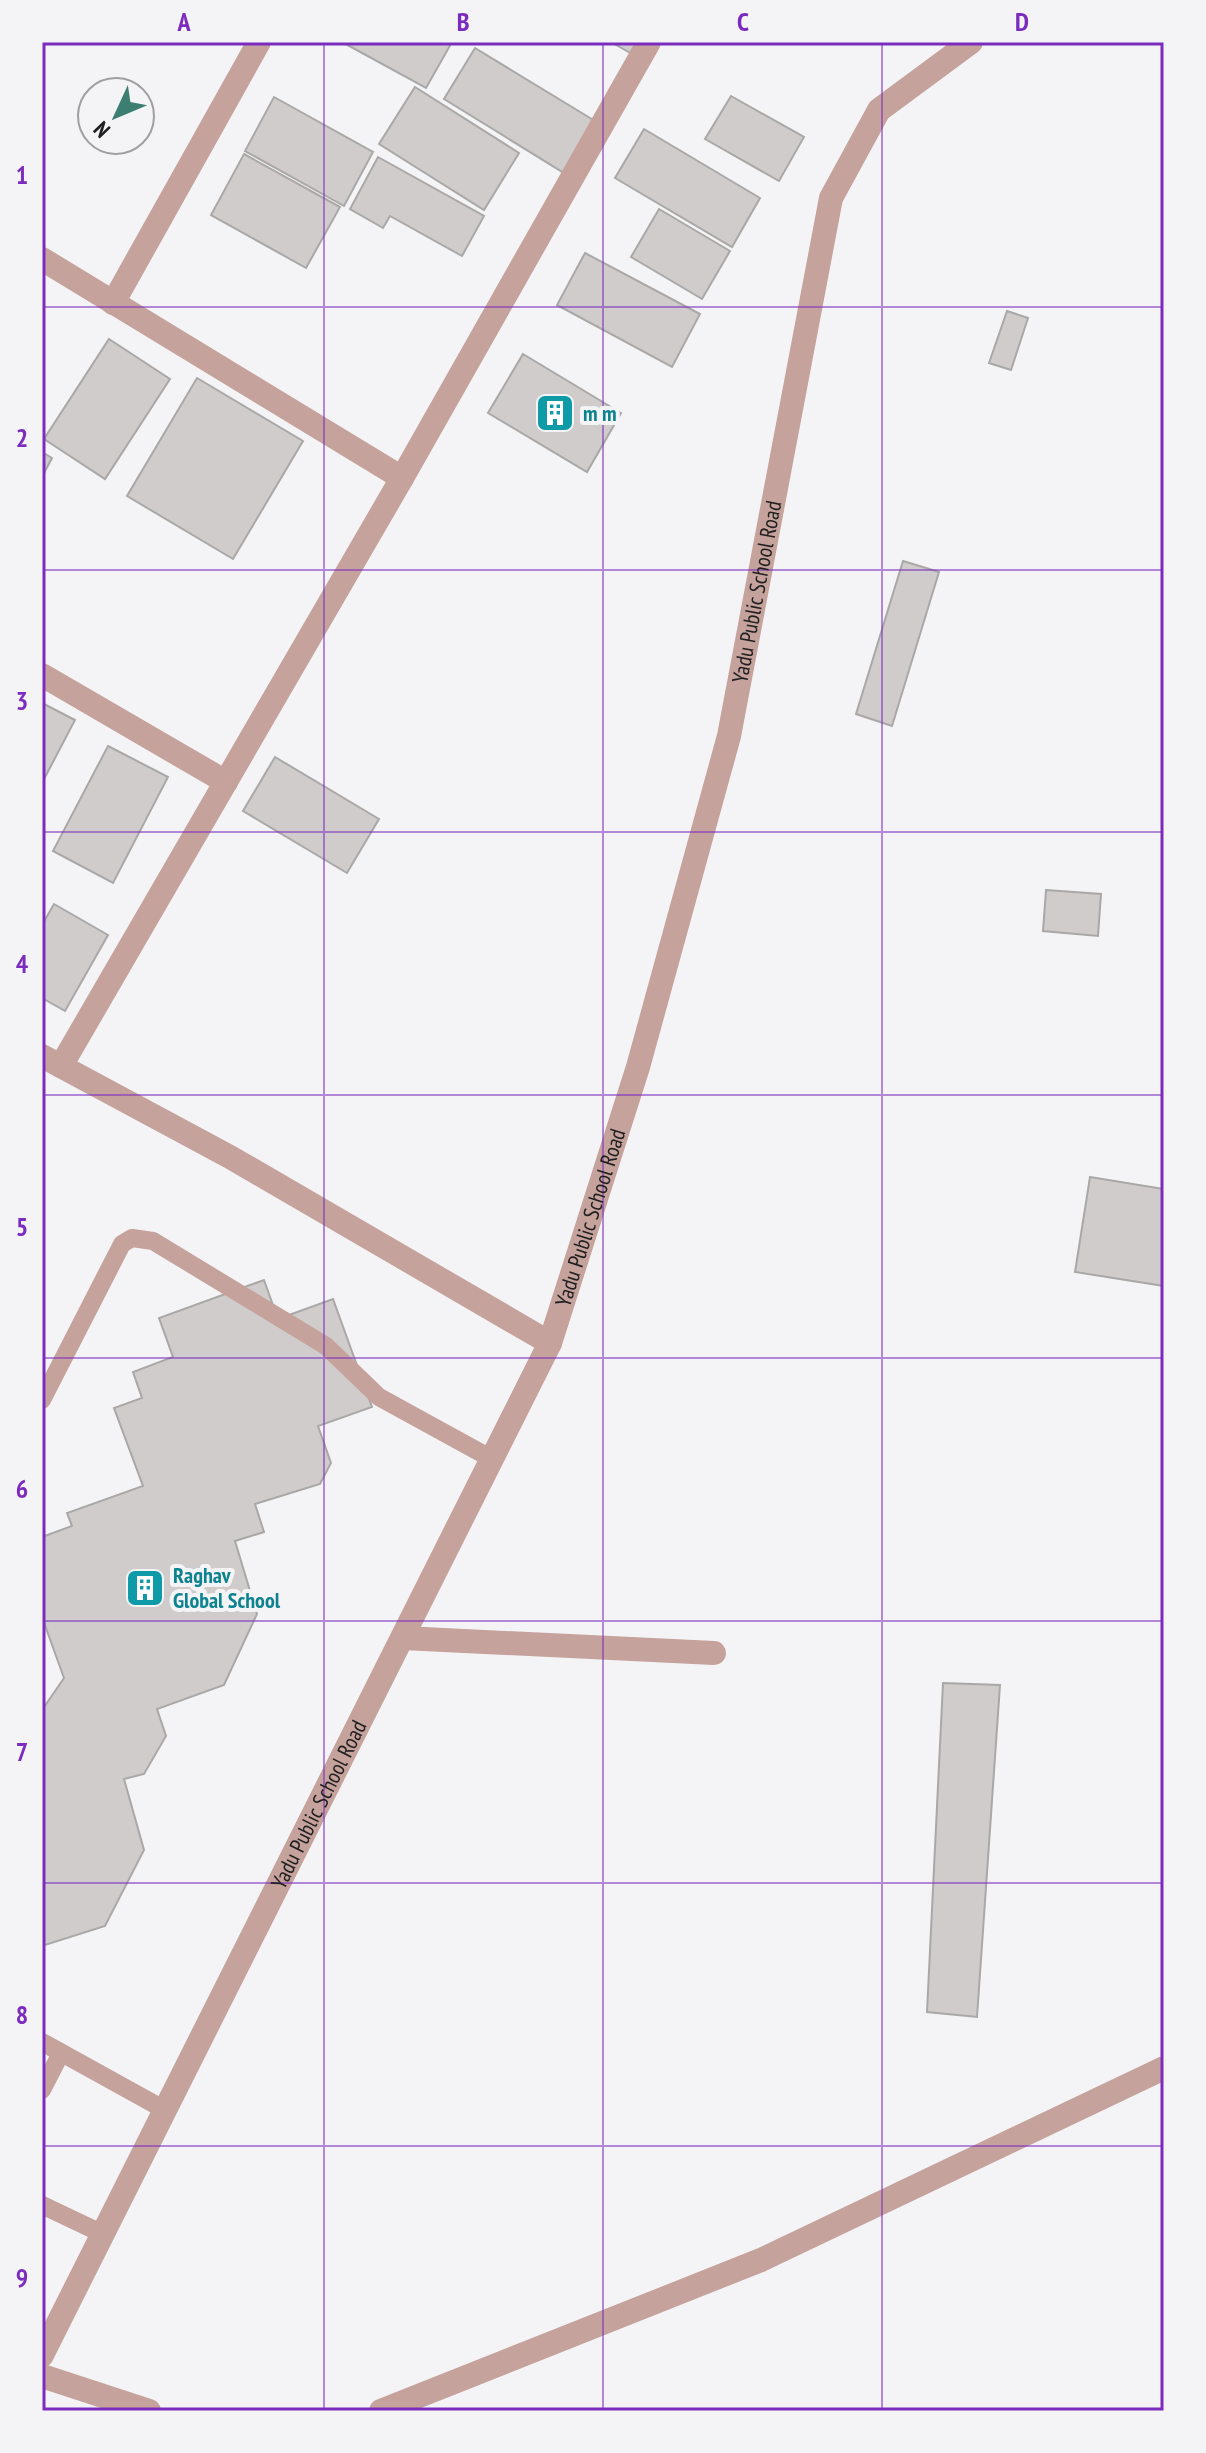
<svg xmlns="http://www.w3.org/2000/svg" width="1206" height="2453" viewBox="0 0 1206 2453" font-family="'PT Sans Narrow',sans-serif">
<rect width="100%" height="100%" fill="#f4f4f7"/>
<g fill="#cfcccb" stroke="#aaa8a7" stroke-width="2">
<path d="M 342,42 L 452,42 L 426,88 Z"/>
<path d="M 611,42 L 639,42 L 632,54 Z"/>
<path d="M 475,48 L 595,121 L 564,173 L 444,99 Z"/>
<path d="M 415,87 L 519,153 L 484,210 L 379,144 Z"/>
<path d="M 731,96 L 804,137 L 779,181 L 705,139 Z"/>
<path d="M 274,97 L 373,152 L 344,206 L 245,151 Z"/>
<path d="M 644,129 L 760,198 L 732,247 L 615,178 Z"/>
<path d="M 244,154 L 340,207 L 306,268 L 211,215 Z"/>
<path d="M 378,157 L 484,216 L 462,256 L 390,216 L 383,228 L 350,209 Z"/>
<path d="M 659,209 L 730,251 L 702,299 L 631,257 Z"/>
<path d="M 585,253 L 700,314 L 672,367 L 557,305 Z"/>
<path d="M 1007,311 L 1028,318 L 1011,370 L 989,363 Z"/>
<path d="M 109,339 L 170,379 L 105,479 L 44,439 Z"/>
<path d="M 523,354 L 621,413 L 587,472 L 488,413 Z"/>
<path d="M 197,378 L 303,441 L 233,559 L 127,496 Z"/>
<path d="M 42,452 L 52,458 L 42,477 Z"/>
<path d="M 903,561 L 939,572 L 892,726 L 856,714 Z"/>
<path d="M 42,703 L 75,720 L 42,783 Z"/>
<path d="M 108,746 L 168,777 L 113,883 L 53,851 Z"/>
<path d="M 275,757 L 379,819 L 347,873 L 243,811 Z"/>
<path d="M 1046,890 L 1101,894 L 1098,936 L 1043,931 Z"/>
<path d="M 54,904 L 108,935 L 65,1011 L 42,998 L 42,925 Z"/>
<path d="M 1090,1177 L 1164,1189 L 1164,1286 L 1075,1272 Z"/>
<path d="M 264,1280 L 278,1319 L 333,1299 L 372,1407 L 318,1426 L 331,1463 L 320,1484 L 255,1504 L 264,1532 L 235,1541 L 257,1614 L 224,1685 L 157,1709 L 166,1736 L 144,1774 L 124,1779 L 144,1850 L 105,1926 L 42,1946 L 42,1710 L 64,1678 L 42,1617 L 42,1537 L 72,1526 L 67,1513 L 143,1486 L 114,1408 L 142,1398 L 133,1372 L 173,1357 L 159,1318 Z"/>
<path d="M 943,1683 L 1000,1685 L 977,2017 L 927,2012 Z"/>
</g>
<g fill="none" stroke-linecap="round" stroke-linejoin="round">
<g stroke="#c5a29b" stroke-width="18">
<path d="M 42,1400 L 122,1244 L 132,1238 L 153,1241 L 326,1346 L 379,1397 L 492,1459"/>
<path d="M 42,2042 L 165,2110"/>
<path d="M 42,2090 L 61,2053"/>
<path d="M 42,2205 L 103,2234"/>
</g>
<g stroke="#c5a29b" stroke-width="24">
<path d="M 42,259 L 402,478"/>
<path d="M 113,303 L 259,42"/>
<path d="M 42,675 L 226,782"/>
<path d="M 42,1056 L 230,1157 L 550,1343"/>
<path d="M 61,1066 L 402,478 L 649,42"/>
<path d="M 403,1638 L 714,1653"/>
<path d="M 42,2376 L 149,2411"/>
<path d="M 381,2411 L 761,2260 L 1164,2068"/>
</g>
<path stroke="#c5a29b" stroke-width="24" id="s1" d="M 42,2355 L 550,1343 L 638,1067 L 729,736 L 831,198 L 879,110 L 971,42"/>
</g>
<path fill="none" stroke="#7b2cbf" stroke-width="2" stroke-opacity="0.55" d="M 324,42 L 324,2411M 603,42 L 603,2411M 882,42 L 882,2411M 42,307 L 1164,307M 42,570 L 1164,570M 42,832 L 1164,832M 42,1095 L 1164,1095M 42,1358 L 1164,1358M 42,1621 L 1164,1621M 42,1883 L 1164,1883M 42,2146 L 1164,2146"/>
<defs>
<g id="building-square" transform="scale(2)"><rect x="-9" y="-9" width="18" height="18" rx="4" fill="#0f9aa8" stroke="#f4f4f7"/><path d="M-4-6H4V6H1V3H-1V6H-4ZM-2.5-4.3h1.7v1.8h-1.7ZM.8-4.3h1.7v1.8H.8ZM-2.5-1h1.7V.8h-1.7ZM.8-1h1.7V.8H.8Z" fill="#fff"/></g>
</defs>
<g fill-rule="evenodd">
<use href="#building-square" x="555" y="413"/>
<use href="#building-square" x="145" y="1588"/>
</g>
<g text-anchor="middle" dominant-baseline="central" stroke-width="8" stroke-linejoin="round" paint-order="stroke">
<g font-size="22" font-weight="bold" fill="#0d838f" stroke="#f4f4f7" text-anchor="start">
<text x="583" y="413">m m</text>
<text x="173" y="1575">Raghav<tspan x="173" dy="25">Global School</tspan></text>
</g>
<g font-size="22" fill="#202021" stroke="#f4f4f7">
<text stroke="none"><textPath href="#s1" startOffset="1912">Yadu Public School Road</textPath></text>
<text stroke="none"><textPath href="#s1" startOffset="1264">Yadu Public School Road</textPath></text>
<text stroke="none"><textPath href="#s1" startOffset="616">Yadu Public School Road</textPath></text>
</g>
</g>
<rect width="1206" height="2453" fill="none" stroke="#f4f4f7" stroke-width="88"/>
<g transform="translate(116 116) rotate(226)"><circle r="38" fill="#f4f4f7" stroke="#9f9fa1" stroke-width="2"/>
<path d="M0-6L14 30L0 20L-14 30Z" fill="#3c7f72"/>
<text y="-12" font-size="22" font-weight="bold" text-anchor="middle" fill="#202021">N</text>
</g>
<rect x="44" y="44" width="1118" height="2365" fill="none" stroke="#7b2cbf" stroke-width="3"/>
<g font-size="26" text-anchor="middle" font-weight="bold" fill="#7b2cbf">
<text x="184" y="31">A</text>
<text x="463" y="31">B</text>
<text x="743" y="31">C</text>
<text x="1022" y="31">D</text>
<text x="22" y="184">1</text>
<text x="22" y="447">2</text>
<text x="22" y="710">3</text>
<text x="22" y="973">4</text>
<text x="22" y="1236">5</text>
<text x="22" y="1498">6</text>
<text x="22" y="1761">7</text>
<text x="22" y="2024">8</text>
<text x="22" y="2287">9</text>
</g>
</svg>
